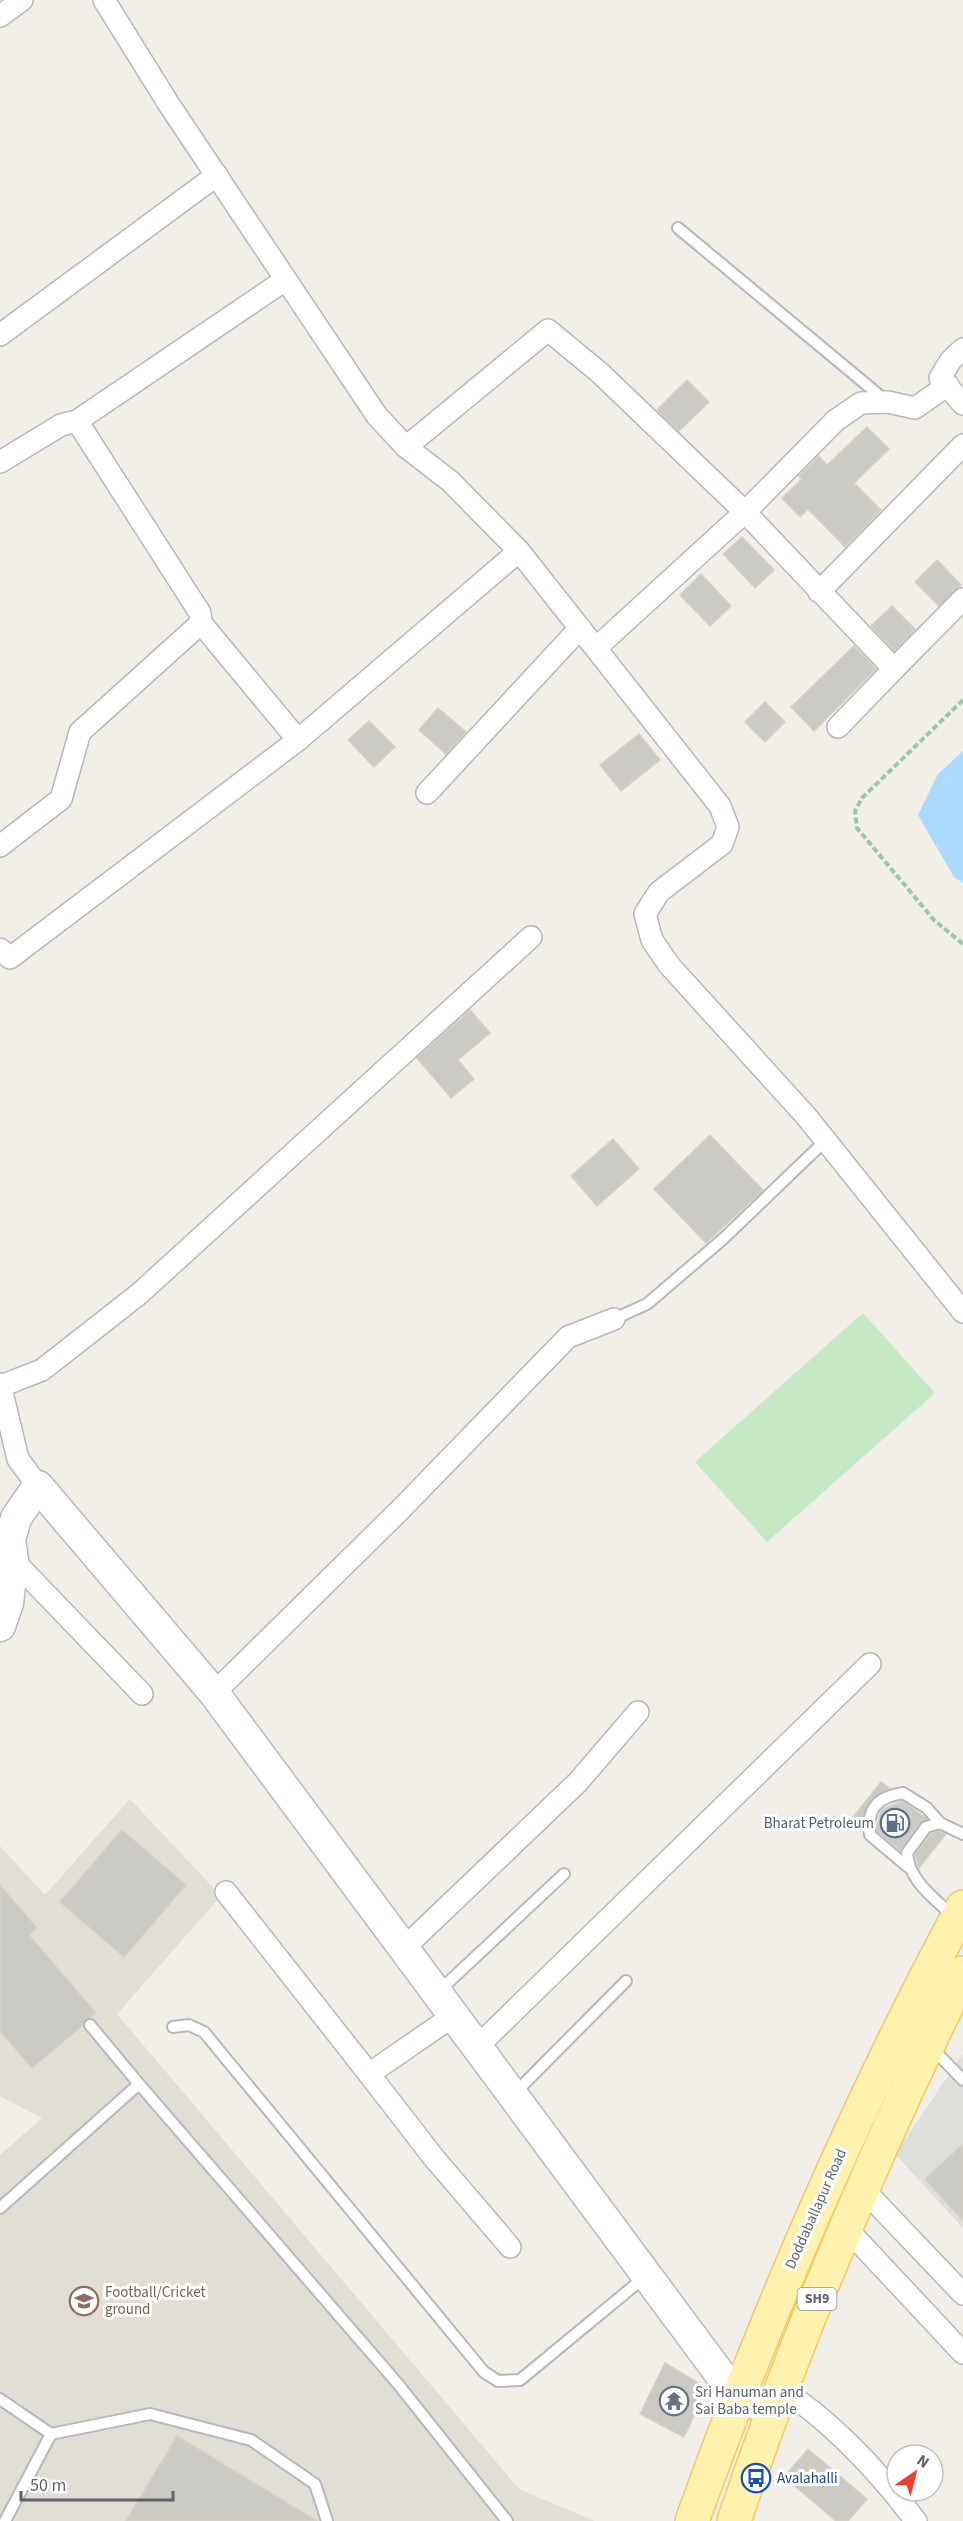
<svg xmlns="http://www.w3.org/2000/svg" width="963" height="2521" viewBox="0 0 963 2521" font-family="'Source Sans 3',sans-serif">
<rect width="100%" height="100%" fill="#f1efe8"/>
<path fill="#e0deda" d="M 963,2054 L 963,2228 L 895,2154 Z"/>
<path fill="#e1ded6" d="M 130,1799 L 221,1896 L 117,2014 L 519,2489 L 595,2521 L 0,2521 L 0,2155 L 42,2118 L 0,2096 L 0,1846 L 45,1895 Z"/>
<path fill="#c5e8c5" d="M 863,1313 L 935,1393 L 767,1542 L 695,1462 Z"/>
<path fill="#aadaff" d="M 963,751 L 963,883 L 954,877 L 918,815 L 938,774 Z"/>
<g fill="#cccac5" stroke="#d6d1c6" stroke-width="1.5">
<path d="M 687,380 L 709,402 L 679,431 L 657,410 Z"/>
<path d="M 867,427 L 889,449 L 854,483 L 881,510 L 845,547 L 808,509 L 800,517 L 782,498 L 802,479 L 799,476 L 819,456 L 827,465 Z"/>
<path d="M 742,537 L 774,570 L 755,588 L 723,554 Z"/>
<path d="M 937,560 L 961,585 L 939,606 L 915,582 Z"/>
<path d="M 701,574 L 731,606 L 710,626 L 680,595 Z"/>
<path d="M 892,606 L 915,629 L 894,651 L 871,626 Z"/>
<path d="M 854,646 L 876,669 L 814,731 L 791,707 Z"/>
<path d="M 765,702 L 785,722 L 765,742 L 745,722 Z"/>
<path d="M 438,708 L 466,732 L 446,754 L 419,730 Z"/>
<path d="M 369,721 L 395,747 L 374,767 L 348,740 Z"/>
<path d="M 639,734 L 660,760 L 621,791 L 600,765 Z"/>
<path d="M 470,1010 L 490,1033 L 458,1060 L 474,1079 L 451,1098 L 417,1058 Z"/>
<path d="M 710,1135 L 763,1190 L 706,1243 L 654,1189 Z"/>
<path d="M 613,1139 L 639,1169 L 597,1206 L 571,1176 Z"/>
<path d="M 881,1782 L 890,1788 L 869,1801 L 862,1823 L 853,1817 Z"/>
<path d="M 902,1801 L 927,1819 L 920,1823 L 900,1850 L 877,1831 L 877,1826 L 881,1810 Z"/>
<path d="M 122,1830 L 186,1885 L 124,1957 L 60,1902 Z"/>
<path d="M 939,1831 L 946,1834 L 919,1868 L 915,1855 L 931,1834 Z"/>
<path d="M 0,1885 L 37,1928 L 29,1935 L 96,2013 L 85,2020 L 83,2025 L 32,2068 L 0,2031 Z"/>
<path d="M 963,2144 L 963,2221 L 925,2179 Z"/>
<path d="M 665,2363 L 707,2388 L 684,2437 L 640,2414 Z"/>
<path d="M 177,2436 L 317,2521 L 126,2521 Z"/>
<path d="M 808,2449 L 867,2499 L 848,2521 L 836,2521 L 784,2477 Z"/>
</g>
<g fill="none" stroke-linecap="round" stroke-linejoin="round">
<g stroke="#b5b8bc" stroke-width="14">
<g id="lane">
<path d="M 678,228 L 885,400"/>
<path d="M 614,1319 L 647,1304 L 723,1239 L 826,1140"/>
<path d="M 908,1867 L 870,1835 C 866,1808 878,1797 903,1793 L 927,1808 L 940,1823"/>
<path d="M 953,1916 C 934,1898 909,1881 907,1853 L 926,1827 L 940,1823 L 963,1834"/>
<path d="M 439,1991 L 564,1874"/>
<path d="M 90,2025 L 139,2084"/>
<path d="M 173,2027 L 189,2025 L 204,2032 L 484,2372 L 498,2381 L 520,2380 L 646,2276"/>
<path d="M 932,2048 L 963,2080"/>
<path d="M 515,2093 L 626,1981"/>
<path d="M 0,2208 L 139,2084 L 398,2384 L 507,2521"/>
<path d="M 0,2399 L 51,2434 L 5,2521"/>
<path d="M 51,2434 L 150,2414 L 251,2440 L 315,2484 L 327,2521"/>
</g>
</g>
<g stroke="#b5b8bc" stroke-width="24">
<g id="street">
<path d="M 104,0 L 168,103 L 377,416 L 406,447 L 450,481 L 519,551 L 720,806 L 728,827 L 722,844 L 659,892 L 645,914 L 652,940 L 669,965 L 806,1116 L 963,1312"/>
<path d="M 0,16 L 22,0"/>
<path d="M 0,335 L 217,175"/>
<path d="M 963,349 L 951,360 L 940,378 L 963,404"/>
<path d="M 406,447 L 548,330 L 600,373 L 745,512 L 894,669 L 963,599"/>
<path d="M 0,462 L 61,425 L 77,421 L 285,280"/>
<path d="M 819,592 L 963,445"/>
<path d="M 201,623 L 298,740"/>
<path d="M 596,648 L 745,512 L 836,420 L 861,403 L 888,402 L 915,408 L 948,385"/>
<path d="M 838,727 L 894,669"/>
<path d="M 427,793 L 580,628"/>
<path d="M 0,846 L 61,799 L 80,732 L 201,623 L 200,613 L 77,421"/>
<path d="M 0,949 L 10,958 L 298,740 L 519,551"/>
<path d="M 0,1384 L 18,1459 L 38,1486"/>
<path d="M 1,1386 L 42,1370 L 139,1294 L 531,937"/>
<path d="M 13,1560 L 142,1694"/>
<path d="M 214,1693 L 400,1510 L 568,1337 L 614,1319"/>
<path d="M 226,1892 L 369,2074"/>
<path d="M 403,1949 L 577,1783 L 638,1712"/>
<path d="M 453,2016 L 369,2074 L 434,2158 L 510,2247"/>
<path d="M 478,2046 L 870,1664"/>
<path d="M 862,2188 L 963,2294"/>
<path d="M 846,2228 L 963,2353"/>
<path d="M 780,2388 C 833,2422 878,2471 916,2521"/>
</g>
</g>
<g stroke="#b6babf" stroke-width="33">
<path id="secondary" d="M 0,1626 L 8,1603 L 13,1560 L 10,1540 L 16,1518 L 38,1486 L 214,1693 L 737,2397 L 772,2410"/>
</g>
<g stroke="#f2c960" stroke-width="36">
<g id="primary">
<path d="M 692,2521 C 768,2310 856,2105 963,1907"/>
<path d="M 734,2521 C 798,2333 875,2150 963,1973"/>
</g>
</g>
<path stroke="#9cc7a9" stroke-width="4" stroke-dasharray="6 3" stroke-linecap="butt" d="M 963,700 L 862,798 L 855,811 L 857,828 L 934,920 L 963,944"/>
<use href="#lane" stroke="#fff" stroke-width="10"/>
<use href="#street" stroke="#fff" stroke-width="21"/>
<use href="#secondary" stroke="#fff" stroke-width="30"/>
<use href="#primary" stroke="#fff2af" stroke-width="33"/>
</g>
<defs>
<g id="fuel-ring" transform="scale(1.5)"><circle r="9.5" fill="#fff" stroke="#5c6f8a" stroke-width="1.5"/><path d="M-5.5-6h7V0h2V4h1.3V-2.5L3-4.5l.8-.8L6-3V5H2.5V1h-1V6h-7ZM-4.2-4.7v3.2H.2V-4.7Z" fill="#5c6f8a"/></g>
<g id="university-ring" transform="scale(1.5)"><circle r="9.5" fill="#fff" stroke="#8d6e63" stroke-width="1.5"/><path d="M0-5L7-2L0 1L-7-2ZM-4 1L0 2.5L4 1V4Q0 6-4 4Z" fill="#8d6e63"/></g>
<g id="temple-ring" transform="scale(1.5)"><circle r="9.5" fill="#fff" stroke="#6b7280" stroke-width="1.5"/><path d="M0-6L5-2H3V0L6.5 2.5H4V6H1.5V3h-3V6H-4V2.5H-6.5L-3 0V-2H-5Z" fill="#6b7280"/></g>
<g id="bus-ring" transform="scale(1.5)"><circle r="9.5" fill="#fff" stroke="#1a4fb4" stroke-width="1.5"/><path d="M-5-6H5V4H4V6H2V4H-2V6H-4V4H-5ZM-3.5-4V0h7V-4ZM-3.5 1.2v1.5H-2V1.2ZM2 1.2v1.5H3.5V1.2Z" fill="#1a4fb4"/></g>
</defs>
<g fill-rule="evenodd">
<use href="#fuel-ring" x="895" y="1823"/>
<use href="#university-ring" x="84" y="2301"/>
<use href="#temple-ring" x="674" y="2401"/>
<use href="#bus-ring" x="756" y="2478"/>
</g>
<g text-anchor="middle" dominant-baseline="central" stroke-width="6" stroke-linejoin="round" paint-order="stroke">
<rect fill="#fff" stroke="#8f9295" stroke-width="1.5" x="797.5" y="2288" width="39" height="22" rx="4.5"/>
<g font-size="14" font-weight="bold" fill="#5f6368">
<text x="817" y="2299">SH9</text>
</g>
<g font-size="15" fill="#4e5e75" stroke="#fff" text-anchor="end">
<text x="874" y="1823">Bharat Petroleum</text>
</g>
<g font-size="15" fill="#5f6368" stroke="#fff">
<text transform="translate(816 2209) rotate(-66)">Doddaballapur Road</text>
</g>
<g font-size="15" fill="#785e54" stroke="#fff" text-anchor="start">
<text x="105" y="2292">Football/Cricket<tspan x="105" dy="17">ground</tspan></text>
</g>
<g font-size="15" fill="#5b616d" stroke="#fff" text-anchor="start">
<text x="695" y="2392">Sri Hanuman and<tspan x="695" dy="17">Sai Baba temple</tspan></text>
</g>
<g font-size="15" fill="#164399" stroke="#fff" text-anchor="start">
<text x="777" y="2478">Avalahalli</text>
</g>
</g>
<g transform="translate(915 2473) rotate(35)"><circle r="28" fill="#ffffff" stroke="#bfc1c3" stroke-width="1.5"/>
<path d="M0-4.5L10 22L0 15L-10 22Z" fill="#ea4335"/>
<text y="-9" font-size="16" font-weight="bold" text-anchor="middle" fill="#5f6368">N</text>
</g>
<path d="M21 2491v9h152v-9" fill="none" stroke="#5f6368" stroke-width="3"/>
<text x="30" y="2491" font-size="18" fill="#5f6368" stroke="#ffffff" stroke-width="4.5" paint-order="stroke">50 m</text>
</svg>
